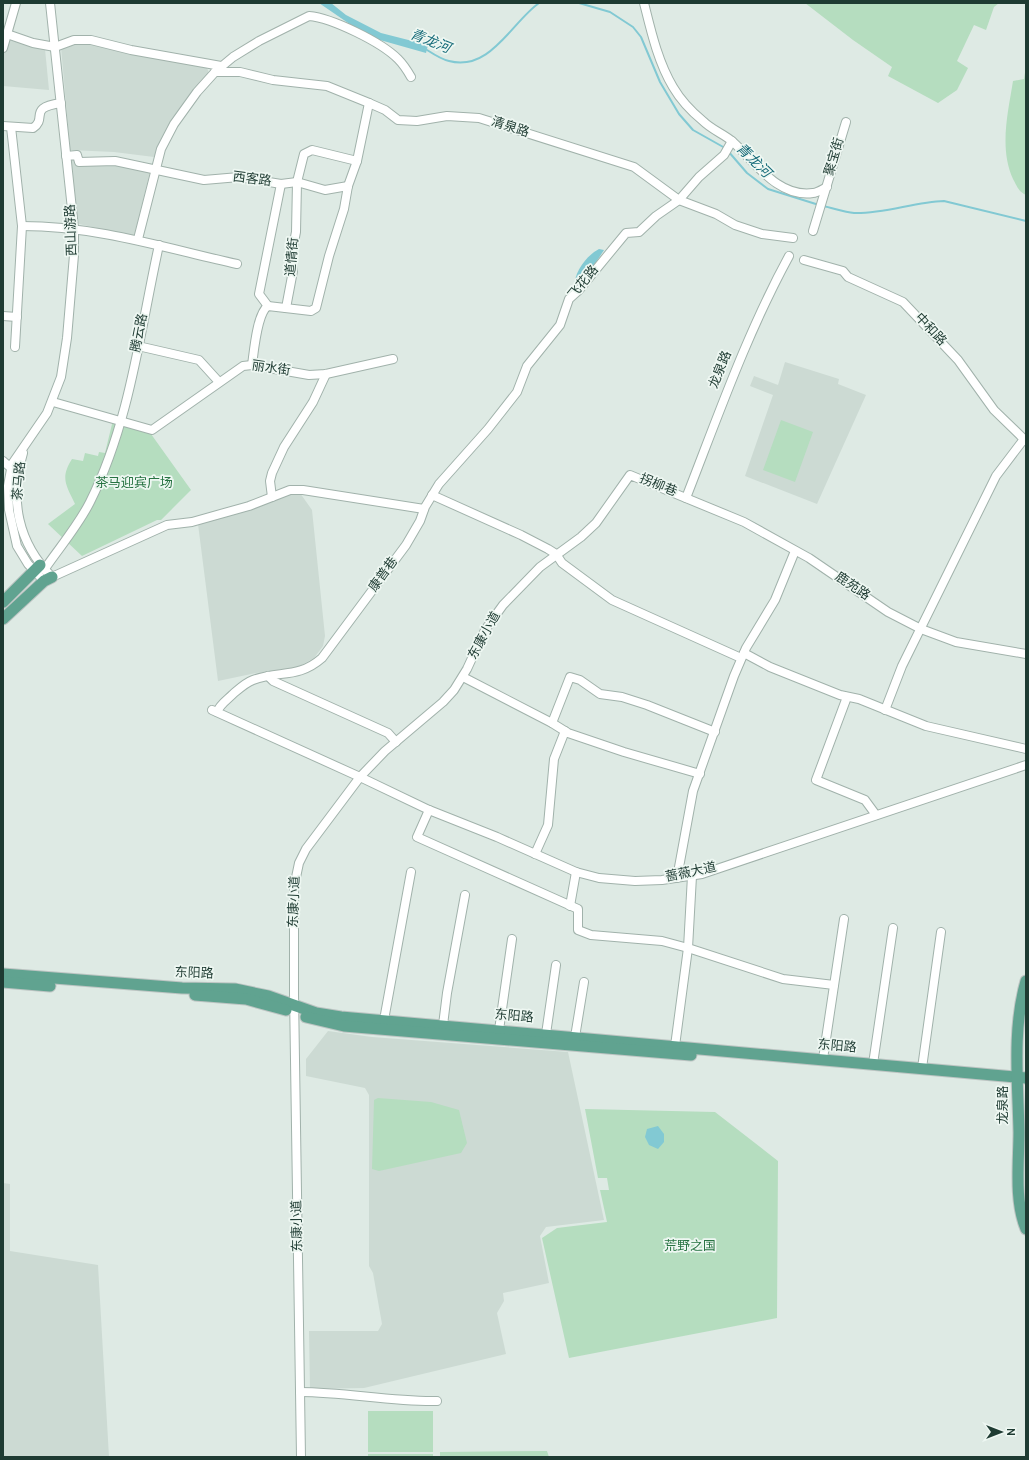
<svg xmlns="http://www.w3.org/2000/svg" width="1029" height="1460" viewBox="0 0 1029 1460" font-family="Overpass,'Noto Sans SC',sans-serif">
<rect width="100%" height="100%" fill="#deeae4"/>
<g fill="#ccdad3">
<path d="M 8,40 L 45,49 L 49,90 L 3,86 L 3,57 Z"/>
<path d="M 90,43 L 206,67 L 208,70 L 209,75 L 172,118 L 154,157 L 114,152 L 70,150 L 61,47 Z"/>
<path d="M 71,158 L 151,168 L 134,236 L 79,224 L 73,213 Z"/>
<path d="M 785,362 L 839,379 L 838,384 L 866,395 L 817,504 L 745,476 L 773,395 L 750,386 L 754,376 L 778,385 Z"/>
<path d="M 287,493 L 300,493 L 312,510 L 325,636 L 323,646 L 314,658 L 298,667 L 256,673 L 218,681 L 198,524 Z"/>
<path d="M 328,1031 L 372,1037 L 568,1052 L 604,1220 L 546,1227 L 540,1236 L 549,1283 L 503,1293 L 504,1301 L 497,1313 L 506,1354 L 364,1388 L 310,1389 L 309,1331 L 378,1331 L 382,1324 L 373,1273 L 369,1266 L 369,1095 L 365,1088 L 306,1076 L 306,1059 Z"/>
<path d="M 3,1183 L 10,1184 L 10,1251 L 98,1265 L 109,1457 L 3,1457 Z"/>
</g>
<g fill="#b5ddbf">
<path d="M 805,3 L 999,3 L 994,7 L 986,30 L 974,25 L 957,61 L 968,68 L 957,90 L 938,103 L 888,76 L 892,67 L 853,40 Z"/>
<path d="M 1026,66 L 1026,195 C 1018,191 1017,186 1013,179 C 999,148 1008,113 1013,81 L 1024,79 Z"/>
<path d="M 113,420 L 146,427 L 191,490 L 161,520 L 157,520 L 82,556 L 48,524 L 75,504 C 66,485 60,478 72,459 L 83,461 L 85,453 L 98,456 L 99,452 L 105,453 Z"/>
<path d="M 781,420 L 813,432 L 795,482 L 763,470 Z"/>
<path d="M 378,1098 L 431,1102 L 459,1110 L 467,1143 L 461,1153 L 379,1171 L 372,1169 L 374,1100 Z"/>
<path d="M 585,1109 L 715,1112 L 778,1161 L 777,1318 L 569,1358 L 542,1238 L 557,1228 L 607,1222 L 600,1190 L 609,1190 L 607,1178 L 598,1178 Z"/>
<rect x="368" y="1411" width="65" height="41"/>
<path d="M 547,1451 L 549,1457 L 440,1457 L 440,1452 Z"/>
<rect x="368" y="1454" width="65" height="3"/>
</g>
<g fill="#82c9d3">
<path d="M 319,3 L 331,3 L 346,15 L 381,33 L 428,45 L 426,53 L 380,40 L 354,27 Z"/>
<path d="M 599,249 L 604,250 L 578,290 L 574,288 C 574,272 586,256 599,249 Z"/>
<path d="M 658,1126 L 664,1134 L 664,1142 L 658,1149 L 649,1145 L 645,1137 L 647,1129 Z"/>
</g>
<g fill="none" stroke-linecap="round" stroke-linejoin="round">
<g stroke="#82c9d3" stroke-width="2">
<path d="M 579,3 L 610,12 L 633,27 L 641,37 L 660,82 L 679,114 L 693,130 L 725,148"/>
<path d="M 424,48 C 432,53 440,59 449,61 C 490,72 512,22 539,3"/>
<path d="M 728,151 L 747,173 L 768,189 L 819,205"/>
<path d="M 823,206 C 833,208 844,212 854,213 C 884,214 914,202 944,201 L 1026,221"/>
</g>
<g stroke="#a1b2ab" stroke-width="10">
<g id="minor">
<path d="M 644,3 C 651,31 658,62 673,87 C 680,99 692,112 703,121 C 712,130 724,134 733,142 C 755,162 778,198 813,193 C 817,193 823,189 827,187"/>
<path d="M 7,34 L 33,43 L 55,47 L 74,40 L 91,40 L 131,50 L 221,66"/>
<path d="M 3,48 L 16,3"/>
<path d="M 215,72 L 240,72 L 273,80 L 327,86 L 369,103 L 385,110 L 398,120 L 417,121 L 447,116 L 479,118 L 634,167 L 679,200 L 716,214 L 735,225 L 762,234 L 793,238"/>
<path d="M 3,126 L 33,128 C 48,118 27,108 61,103"/>
<path d="M 11,127 L 22,226 L 15,347"/>
<path d="M 66,156 L 77,155 L 79,162 L 115,161 L 204,180 L 239,177 L 281,184 L 297,182 L 325,190 L 348,186"/>
<path d="M 22,226 C 96,226 165,248 237,264"/>
<path d="M 813,231 L 846,122"/>
<path d="M 138,239 L 161,149 L 174,124 L 197,92 L 215,72 L 233,57 L 259,41 L 309,16 C 332,18 381,42 398,59 C 403,64 407,70 411,77"/>
<path d="M 804,260 L 843,271 L 848,277 L 903,302 L 958,360 L 994,410 L 1026,441"/>
<path d="M 268,306 L 259,294 L 281,184"/>
<path d="M 286,308 L 293,271 L 291,257 L 296,232 L 297,182 L 304,154 L 312,150 L 357,161"/>
<path d="M 3,316 L 17,317"/>
<path d="M 138,346 L 199,360 L 219,382"/>
<path d="M 252,365 C 254,351 257,313 268,306 L 311,311 L 316,308 L 329,256 L 344,209 L 348,186 L 357,161 L 369,103"/>
<path d="M 53,402 L 152,430 L 243,366 L 252,365 L 309,375 L 326,374 L 393,359"/>
<path d="M 23,453 C 9,500 18,543 52,577 L 167,525 L 192,522 L 249,506 L 290,490 L 303,490 L 424,509"/>
<path d="M 3,461 L 11,468"/>
<path d="M 432,495 L 521,535 L 548,549 L 556,554 L 562,563 L 612,600 L 741,658"/>
<path d="M 272,497 L 270,481 L 272,473 L 284,447 L 313,402 L 326,374"/>
<path d="M 686,498 C 718,416 747,333 789,256"/>
<path d="M 44,570 C 59,548 78,526 90,502 C 130,422 140,331 159,245"/>
<path d="M 44,581 L 28,564 L 17,546 L 9,510 L 8,486 L 12,464 L 47,413 L 61,377 L 67,338 L 74,255 L 74,228 L 50,3"/>
<path d="M 744,653 L 770,667 L 840,695 L 859,699 L 926,726 L 1026,749"/>
<path d="M 268,676 L 273,681 L 388,733 L 396,742"/>
<path d="M 463,677 L 552,723 L 568,733 L 624,752 L 700,774"/>
<path d="M 847,697 L 816,780 L 865,800 L 876,815"/>
<path d="M 212,710 L 360,777 L 429,810 L 497,837 L 576,872 L 599,878 L 635,881 L 662,880 L 702,874 L 1026,765"/>
<path d="M 885,710 L 902,666 L 996,476 L 1024,439"/>
<path d="M 217,712 C 220,704 227,700 233,694 C 239,689 245,683 253,680 C 279,670 298,679 322,658 L 406,545 L 420,521 L 425,507 L 439,484 L 488,429 L 517,392 L 527,366 L 560,325 L 569,299 L 579,290 L 626,233 L 639,232 L 656,216 L 679,200 L 699,177 L 724,155 L 732,141"/>
<path d="M 552,723 L 570,677 L 580,680 L 600,694 L 622,697 L 647,705 L 715,732"/>
<path d="M 429,810 L 417,837 L 578,909 L 578,930 L 591,935 L 662,941 L 688,948 L 783,979 L 834,985"/>
<path d="M 535,854 L 548,825 L 554,759 L 565,731"/>
<path d="M 677,878 L 693,791 L 734,676 L 746,648 L 775,600 L 795,551"/>
<path d="M 570,906 L 576,872"/>
<path d="M 384,1020 L 411,872"/>
<path d="M 443,1025 L 447,993 L 465,895"/>
<path d="M 499,1030 L 512,939"/>
<path d="M 546,1034 L 556,965"/>
<path d="M 575,1037 L 584,982"/>
<path d="M 675,1046 L 688,948 L 692,876"/>
<path d="M 823,1059 L 844,919"/>
<path d="M 873,1064 L 893,928"/>
<path d="M 922,1068 L 941,932"/>
<path d="M 300,1392 C 346,1392 391,1402 437,1401"/>
<path d="M 301,1457 L 294,994 L 294,887 L 299,863 L 306,849 L 360,777 L 385,751 L 443,702 L 454,690 L 467,669 L 485,630 L 503,605 L 540,567 L 581,537 L 596,523 L 630,475 L 744,522 L 809,558 L 888,612 L 921,629 L 956,642 L 1026,654"/>
</g>
</g>
<g stroke="#bcc4c2" stroke-width="13">
<g id="major">
<path d="M 3,602 L 40,565"/>
<path d="M 3,619 L 44,581 L 52,577"/>
<path d="M 3,974 L 182,988 L 235,989 L 268,996 L 316,1013 L 341,1017 L 1026,1078"/>
<path d="M 1026,981 C 1012,1029 1018,1083 1019,1132 C 1019,1163 1014,1200 1026,1229"/>
<path d="M 3,982 L 50,986"/>
<path d="M 195,995 L 246,999 L 286,1010"/>
<path d="M 306,1017 L 344,1026 L 691,1055"/>
</g>
</g>
<use href="#minor" stroke="#fff" stroke-width="8"/>
<use href="#major" stroke="#60a390" stroke-width="11"/>
</g>
<g text-anchor="middle" dominant-baseline="central" stroke-width="3.5" stroke-linejoin="round" paint-order="stroke">
<g font-size="13" fill="#1e3b32" stroke="#eef7f2">
<text transform="translate(510 128) rotate(18)">清泉路</text>
<text transform="translate(835 157) rotate(-74)">聚宝街</text>
<text transform="translate(252 180) rotate(7)">西客路</text>
<text transform="translate(72 230) rotate(-92)">西山游路</text>
<text transform="translate(293 257) rotate(-85)">道情街</text>
<text transform="translate(584 283) rotate(-51)">飞花路</text>
<text transform="translate(930 330) rotate(47)">中和路</text>
<text transform="translate(140 333) rotate(-79)">腾云路</text>
<text transform="translate(271 369) rotate(8)">丽水街</text>
<text transform="translate(721 370) rotate(-68)">龙泉路</text>
<text transform="translate(20 481) rotate(-85)">茶马路</text>
<text transform="translate(658 486) rotate(22)">拐柳巷</text>
<text transform="translate(384 575) rotate(-54)">康普巷</text>
<text transform="translate(852 587) rotate(34)">鹿苑路</text>
<text transform="translate(485 636) rotate(-61)">东康小道</text>
<text transform="translate(691 873) rotate(-12)">蔷薇大道</text>
<text transform="translate(295 902) rotate(-88)">东康小道</text>
<text transform="translate(194 974) rotate(2)">东阳路</text>
<text transform="translate(514 1017) rotate(5)">东阳路</text>
<text transform="translate(837 1047) rotate(5)">东阳路</text>
<text transform="translate(1004 1105) rotate(-90)">龙泉路</text>
<text transform="translate(298 1226) rotate(-91)">东康小道</text>
</g>
<g font-size="13" fill="#277342" stroke="#eef7f2">
<text x="134" y="484">茶马迎宾广场</text>
<text x="690" y="1247">荒野之国</text>
</g>
<g font-size="14" font-style="italic" fill="#166b79" stroke="#eef7f2">
<text transform="translate(430 42) rotate(22)">青龙河</text>
<text transform="translate(753 161) rotate(44)">青龙河</text>
</g>
</g>
<rect width="1029" height="1460" fill="none" stroke="#1e3b32" stroke-width="8"/>
<g transform="translate(1001 1432) rotate(90)" stroke="#eef7f2" stroke-width="3" paint-order="stroke">
<path d="M0-3L7 15L0 10L-7 15Z" fill="#1e3b32"/>
<text y="-6" font-size="11" font-weight="bold" text-anchor="middle" fill="#1e3b32">N</text>
</g>
</svg>
